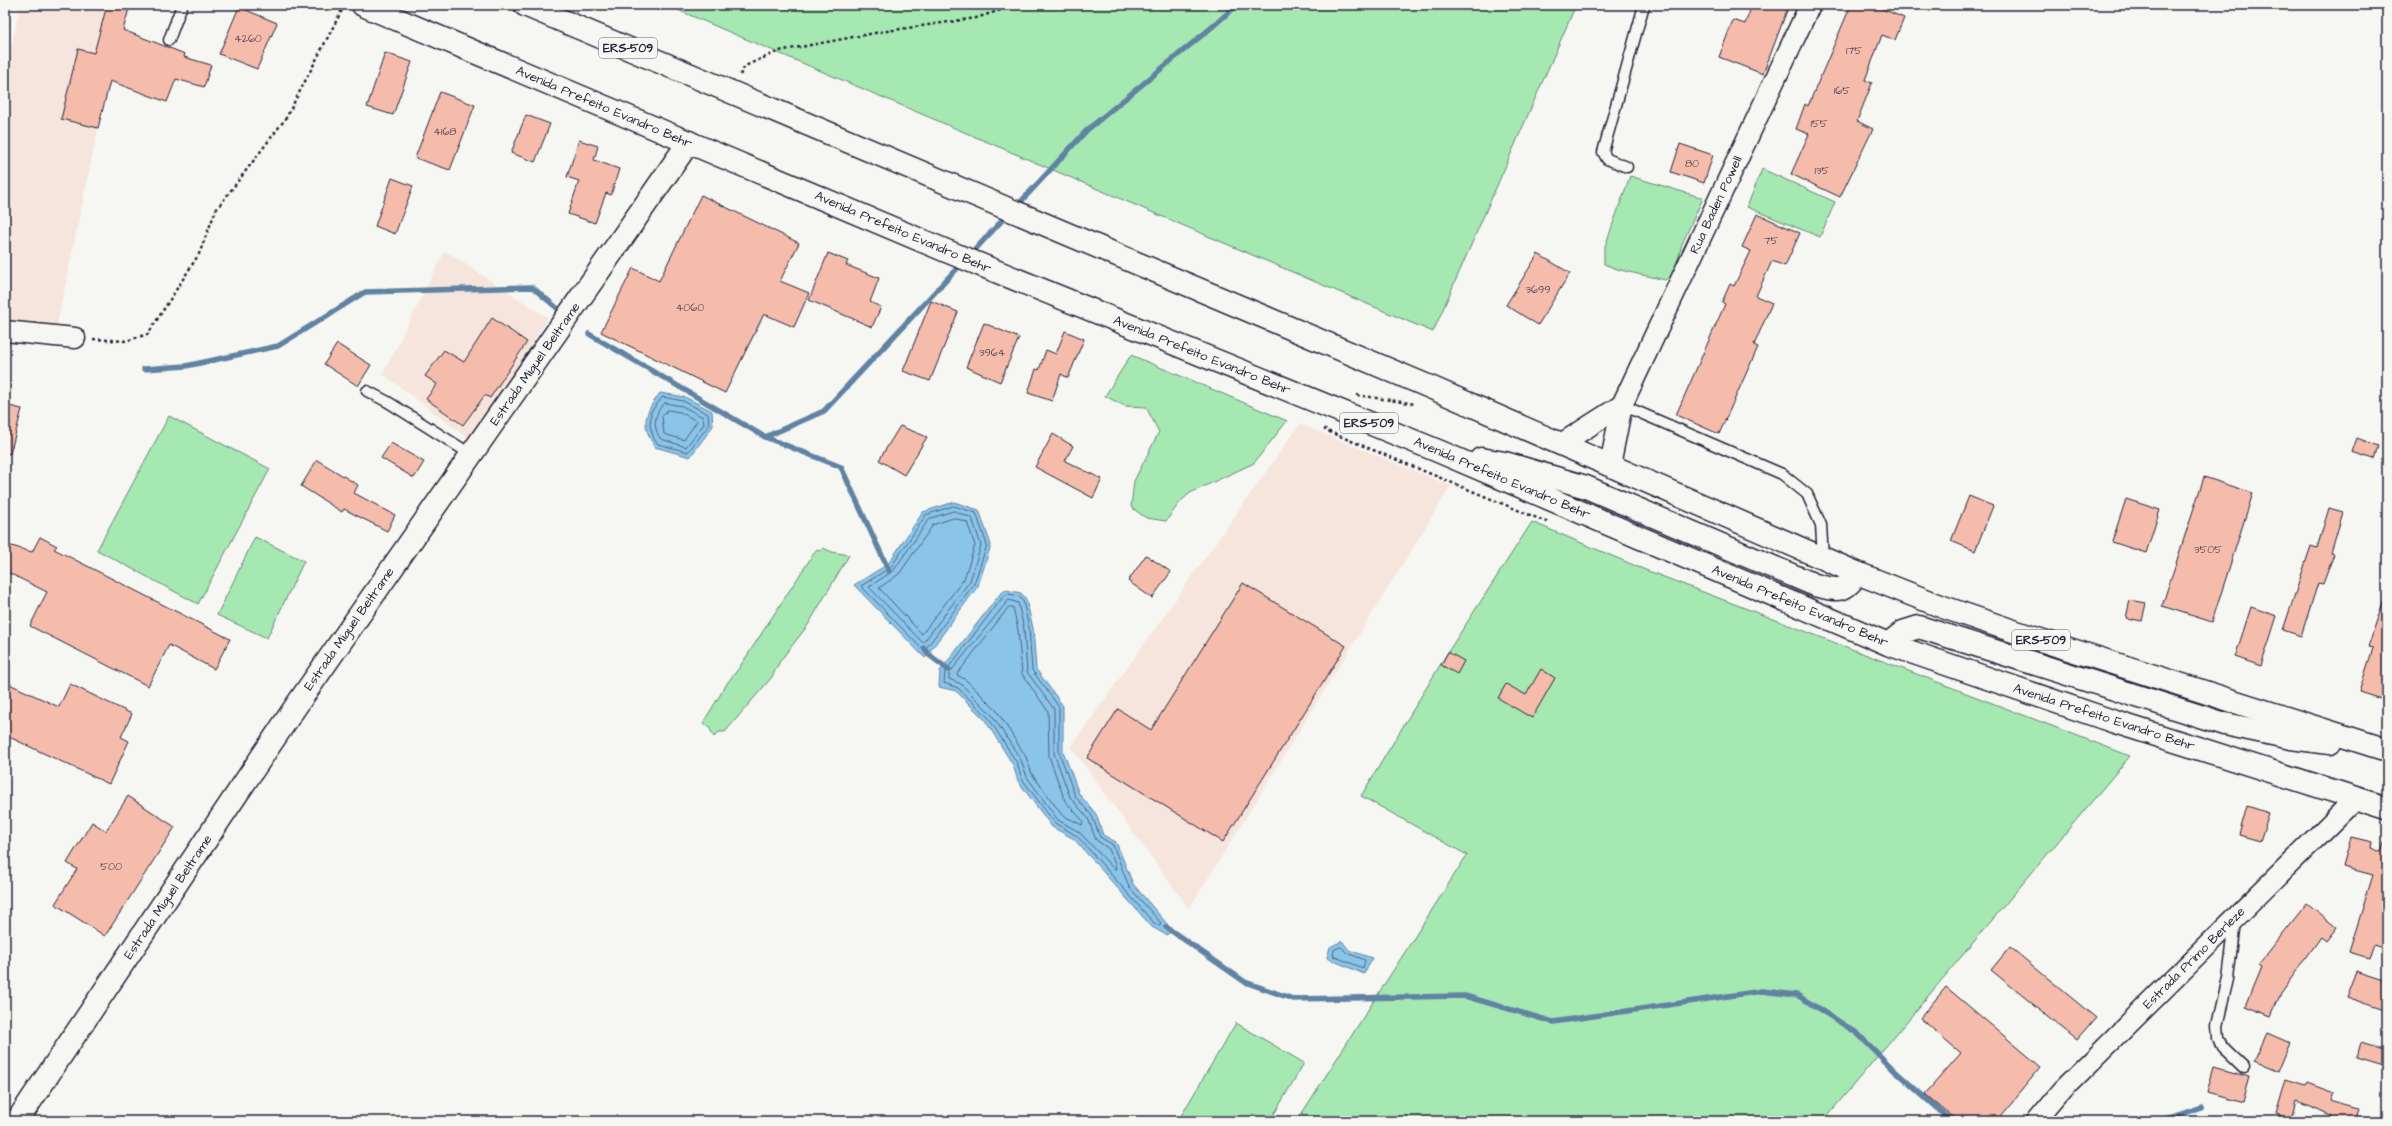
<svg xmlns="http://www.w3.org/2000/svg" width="2392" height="1126" viewBox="0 0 2392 1126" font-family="'Architects Daughter',sans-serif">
<rect width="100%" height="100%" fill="#f6f6f2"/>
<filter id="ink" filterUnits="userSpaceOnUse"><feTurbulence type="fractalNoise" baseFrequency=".025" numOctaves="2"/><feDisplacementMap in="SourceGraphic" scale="8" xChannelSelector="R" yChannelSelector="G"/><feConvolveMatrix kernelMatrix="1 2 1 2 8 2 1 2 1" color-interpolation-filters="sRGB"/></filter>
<g filter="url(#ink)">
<g fill="#f6e5dd">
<path d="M 21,5 L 130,5 L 98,128 L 56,329 L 5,321 L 5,73 Z"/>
<path d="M 445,251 L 548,318 L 471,441 L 383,374 Z"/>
<path d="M 1300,424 L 1451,486 L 1189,909 L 1071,747 Z"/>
</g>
<g fill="#a6e8b2" stroke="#648576">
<path d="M 666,5 L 1576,5 L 1433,332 Z"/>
<path d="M 1762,169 L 1835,202 L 1820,237 L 1747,207 Z"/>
<path d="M 1630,176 L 1703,198 L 1682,244 L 1674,274 L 1665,280 C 1646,275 1621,272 1604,264 L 1604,249 Z"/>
<path d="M 1131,355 L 1287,421 L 1254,463 L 1190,493 L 1180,502 L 1166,521 L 1146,518 L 1131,507 L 1134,481 L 1159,432 L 1146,407 L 1125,406 L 1105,396 Z"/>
<path d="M 169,416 L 270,469 L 198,604 L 97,550 Z"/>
<path d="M 1532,522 L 1643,569 L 2130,756 L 1823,1121 L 1297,1121 L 1467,855 L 1361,796 L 1448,652 Z"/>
<path d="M 255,537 L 304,561 L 267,638 L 217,615 Z"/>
<path d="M 823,548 L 832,552 L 849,555 L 808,625 L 780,661 L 772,677 L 725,732 L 719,732 L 714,737 L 709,727 L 703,723 L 728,682 L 739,668 L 816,550 L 821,551 Z"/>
<path d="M 1236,1023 L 1304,1063 L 1270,1121 L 1178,1121 Z"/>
</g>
<g fill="#8ac4e9" stroke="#6083a3">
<path d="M 660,393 L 685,397 L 712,411 L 713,426 L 690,457 L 655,447 C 640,423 645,413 660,393 Z"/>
<path d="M 954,502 L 979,510 L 991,545 L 978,586 L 925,658 L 854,585 L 888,564 L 923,512 Z"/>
<path d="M 1006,590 L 1021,593 L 1026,599 L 1033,628 L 1036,669 L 1063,706 L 1063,751 L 1079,794 L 1096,814 L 1103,835 L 1116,842 L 1133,884 L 1173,931 L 1166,935 L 1152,927 L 1074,839 L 1052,827 L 1018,781 L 1013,765 L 985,720 L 956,691 L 939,687 L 940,671 L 1000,594 Z"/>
<path d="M 1342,941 L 1349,950 L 1372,958 L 1364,974 L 1327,958 L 1330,947 Z"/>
</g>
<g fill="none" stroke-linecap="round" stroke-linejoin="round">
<g stroke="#4c6381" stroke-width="1">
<path d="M 663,397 L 683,401 L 708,414 L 709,425 L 688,452 L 658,444 L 654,439 L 650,426 L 651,412 Z"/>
<path d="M 665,403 L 682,406 L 703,417 L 704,424 L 686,447 L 661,439 C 652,428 654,412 665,403 Z"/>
<path d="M 668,410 L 680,412 L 697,421 L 684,440 L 664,434 L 662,417 Z"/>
<path d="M 954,506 L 976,513 L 987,545 L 974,584 L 924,651 L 861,586 L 891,567 L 926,515 Z"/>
<path d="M 954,511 L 972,518 L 981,545 L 970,581 L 923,643 L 869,587 L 894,570 L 929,519 Z"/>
<path d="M 954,518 L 967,522 L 975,545 L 964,579 L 922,634 L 879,588 L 899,574 L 933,525 Z"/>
<path d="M 1008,594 L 1019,596 L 1023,601 L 1029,628 L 1032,670 L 1059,707 L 1059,752 L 1075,796 L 1092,816 L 1100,837 L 1113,845 L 1129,887 L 1161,923 L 1160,926 L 1154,923 L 1077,836 L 1055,823 L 1022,779 L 1017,763 L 988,717 L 958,688 L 944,683 L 945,672 L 1003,597 Z"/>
<path d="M 1009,600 L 1018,603 L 1024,629 L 1027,672 L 1054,709 L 1054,753 L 1070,797 L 1088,818 L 1096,840 L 1109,849 L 1116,867 L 1115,870 L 1079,832 L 1058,820 L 1027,777 L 1021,760 L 992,715 L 961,684 L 949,679 L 949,674 Z"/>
<path d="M 1009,607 L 1013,607 L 1018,630 L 1022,674 L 1048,711 L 1049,756 L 1065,801 L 1083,821 L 1082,825 L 1062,815 L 1032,774 L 1026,757 L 997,711 L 966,680 L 957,675 Z"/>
<path d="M 1341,947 L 1347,953 L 1365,960 L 1363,968 L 1333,956 L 1334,950 Z"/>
</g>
<g stroke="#6083a3" stroke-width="5.5">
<path d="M 1016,207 L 1087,130 L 1212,27 L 1237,5"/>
<path d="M 970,255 L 1008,214"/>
<path d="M 589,334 L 765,437 L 824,411 L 963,262"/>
<path d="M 144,369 L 186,366 L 278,346 L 365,292 L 532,287 L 557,308"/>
<path d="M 765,437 L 841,467 L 889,571"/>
<path d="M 924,648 L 928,654 L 949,670"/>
<path d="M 1166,927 L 1245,982 L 1293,999 L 1465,996 L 1553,1022 L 1762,991 L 1797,995 L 1857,1033 L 1895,1071 L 1951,1121"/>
<path d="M 2159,1121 L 2201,1107"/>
</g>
</g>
<g fill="#f5bcac" stroke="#22223b">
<path d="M 107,5 L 130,5 L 123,30 L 185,54 L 184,57 L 211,65 L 204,87 L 176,79 L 167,102 L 110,81 L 98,128 L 61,119 L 78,49 L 94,53 Z"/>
<path d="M 1752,5 L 1789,5 L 1763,74 L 1719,57 L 1733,20 L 1745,24 Z"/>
<path d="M 1851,5 L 1873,5 L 1904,18 L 1895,40 L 1882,35 L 1865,80 L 1872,83 L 1857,121 L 1873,129 L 1840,197 L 1791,174 L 1809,134 L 1796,129 L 1805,104 L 1808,106 Z"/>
<path d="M 239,7 L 277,23 L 257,69 L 219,54 Z"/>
<path d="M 385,53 L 412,62 L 393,115 L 367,107 Z"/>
<path d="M 440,92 L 475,105 L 450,170 L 415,158 Z"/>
<path d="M 526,115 L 550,124 L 535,162 L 511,153 Z"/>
<path d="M 579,140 L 598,146 L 594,160 L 619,169 L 611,195 L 606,193 L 595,223 L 568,214 L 579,181 L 567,177 Z"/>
<path d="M 1680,144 L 1713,155 L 1704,183 L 1671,172 Z"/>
<path d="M 392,178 L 413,186 L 395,234 L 375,226 Z"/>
<path d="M 701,195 L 799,243 L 780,281 L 809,293 L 794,327 L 764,314 L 725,393 L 601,332 L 633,268 L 659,281 Z"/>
<path d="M 1757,214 L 1800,233 L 1785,266 L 1772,261 L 1756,296 L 1772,303 L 1754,345 L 1758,347 L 1719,434 L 1676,415 L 1725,304 L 1722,302 L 1730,284 L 1734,286 L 1751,251 L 1742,247 Z"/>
<path d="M 828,253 L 848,261 L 846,265 L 879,278 L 870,302 L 881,307 L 872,327 L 809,300 Z"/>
<path d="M 1538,254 L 1570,273 L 1538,325 L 1506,305 Z"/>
<path d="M 931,301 L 958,312 L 930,381 L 903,371 Z"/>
<path d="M 492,318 L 527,342 L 490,398 L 485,395 L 463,425 L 426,399 L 437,384 L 425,376 L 444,350 L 464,362 Z"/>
<path d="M 984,323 L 1019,338 L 1000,382 L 966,367 Z"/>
<path d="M 1065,331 L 1084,339 L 1068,378 L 1061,374 L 1052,401 L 1028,393 L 1036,369 L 1039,370 L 1046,350 L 1056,354 Z"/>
<path d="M 337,344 L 371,365 L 358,386 L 324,364 Z"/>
<path d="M 5,405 L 22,409 L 10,454 L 5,453 Z"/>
<path d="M 900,426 L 927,437 L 904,475 L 879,460 Z"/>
<path d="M 1053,434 L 1073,446 L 1065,461 L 1102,479 L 1093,498 L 1035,467 Z"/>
<path d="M 2357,438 L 2378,446 L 2374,459 L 2352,452 Z"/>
<path d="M 391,443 L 424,462 L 414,478 L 381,458 Z"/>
<path d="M 317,460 L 358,485 L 354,493 L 395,515 L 387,531 L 344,509 L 342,512 L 301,486 Z"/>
<path d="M 2204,477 L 2253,493 L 2212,622 L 2162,606 Z"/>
<path d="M 1969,496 L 1993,506 L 1975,551 L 1951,541 Z"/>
<path d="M 2126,499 L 2160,510 L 2146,553 L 2112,542 Z"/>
<path d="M 2329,508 L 2343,512 L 2331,553 L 2334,554 L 2323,584 L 2318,583 L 2301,636 L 2283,630 L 2311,546 L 2317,548 Z"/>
<path d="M 40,537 L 57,546 L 54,549 L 230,639 L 214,669 L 169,645 L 148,686 L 30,626 L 47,592 L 5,571 L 5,544 L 32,552 Z"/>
<path d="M 1146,555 L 1171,572 L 1152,598 L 1128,581 Z"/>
<path d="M 1243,583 L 1346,646 L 1223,842 L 1087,758 L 1118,709 L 1151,730 Z"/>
<path d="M 2384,599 L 2387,599 L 2387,701 L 2359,692 L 2373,648 L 2368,647 Z"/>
<path d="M 2130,600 L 2146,603 L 2142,621 L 2126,618 Z"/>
<path d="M 2251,607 L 2277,616 L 2261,666 L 2235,657 Z"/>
<path d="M 1448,652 L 1464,661 L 1457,674 L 1441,665 Z"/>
<path d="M 1541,669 L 1555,678 L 1532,718 L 1498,698 L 1506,684 L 1526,695 Z"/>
<path d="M 5,682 L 59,707 L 70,684 L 132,714 L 121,737 L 129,741 L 109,784 L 5,735 Z"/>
<path d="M 128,796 L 175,827 L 105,936 L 55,904 L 77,869 L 67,863 L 92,822 L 106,831 Z"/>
<path d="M 2247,806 L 2269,813 L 2260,841 L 2239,835 Z"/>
<path d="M 2351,837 L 2372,842 L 2371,848 L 2381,852 L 2384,843 L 2387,843 L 2387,948 L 2374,944 L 2369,958 L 2349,952 L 2373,875 L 2343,867 Z"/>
<path d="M 2307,903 L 2337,927 L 2326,941 L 2321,937 L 2281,993 L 2271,1016 L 2245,1006 L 2261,967 L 2258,965 Z"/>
<path d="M 2010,947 L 2096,1018 L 2077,1040 L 1991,970 Z"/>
<path d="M 2356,971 L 2387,981 L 2387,1011 L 2346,997 Z"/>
<path d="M 1946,987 L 2041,1067 L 1996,1121 L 1957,1121 L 1925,1094 L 1961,1053 L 1920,1018 Z"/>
<path d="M 2267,1033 L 2290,1043 L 2278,1072 L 2254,1062 Z"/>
<path d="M 2361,1043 L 2387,1051 L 2387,1067 L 2357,1058 Z"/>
<path d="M 2214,1067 L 2249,1077 L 2242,1102 L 2207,1092 Z"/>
<path d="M 2286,1080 L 2305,1086 L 2307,1083 L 2334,1093 L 2331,1101 L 2360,1109 L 2356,1121 L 2332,1121 L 2333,1116 L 2295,1101 L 2290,1119 L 2276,1114 Z"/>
</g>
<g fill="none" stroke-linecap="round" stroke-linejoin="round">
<g stroke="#22223b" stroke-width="13">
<g id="service">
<path d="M 169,40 L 182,5"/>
<path d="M 1627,167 L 1607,159 L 1603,152 L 1644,5"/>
<path d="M 367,391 L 388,402 L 472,455"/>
<path d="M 1622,405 L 1782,474 L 1807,494 L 1821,525 L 1823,558"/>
<path d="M 2235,921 L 2228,979 L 2217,1026 L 2218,1038 L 2222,1047 L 2244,1068"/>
</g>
</g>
<g stroke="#22223b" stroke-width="23">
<g id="minor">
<path d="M 5,331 L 75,338"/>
<path d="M 1561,444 L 1622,405"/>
<path d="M 1610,465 L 1622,405 L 1810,5"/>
<path d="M 2036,1121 L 2062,1090 L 2356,798"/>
</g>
</g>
<g stroke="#22223b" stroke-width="25">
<path id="tertiary" d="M 17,1121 L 296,706 L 689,142"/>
</g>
<g stroke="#22223b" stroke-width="25">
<g id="trunk">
<path d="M 363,5 L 944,250 L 1438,451 L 1888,644 L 2112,721 L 2387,808"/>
<path d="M 525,5 L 1430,387 L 1857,573 L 1943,607 L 2031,637 L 2387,750"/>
<path d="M 1481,459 L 1505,463 L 1586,487 L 1815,585 C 1836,590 1845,594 1857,573"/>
<path d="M 1888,644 L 1903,632 L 1919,627 L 2225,724 L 2291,738 L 2330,743"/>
</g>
</g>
<g stroke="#22223b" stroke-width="2.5" stroke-dasharray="3 3" stroke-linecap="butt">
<path d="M 740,75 L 745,66 L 779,51 L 880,32 L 976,18 L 1016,5"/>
<path d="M 93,339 L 126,341 L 148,334 L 199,254 L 216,210 L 286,118 L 343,8"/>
<path d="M 1357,395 L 1415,404"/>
<path d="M 1326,428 L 1325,430 L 1549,523"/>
</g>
<use href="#service" stroke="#f6f6f2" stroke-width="10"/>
<use href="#minor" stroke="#f6f6f2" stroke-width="20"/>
<use href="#tertiary" stroke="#f6f6f2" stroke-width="22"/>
<use href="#trunk" stroke="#f6f6f2" stroke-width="22"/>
</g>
</g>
<g text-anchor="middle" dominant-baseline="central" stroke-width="3" stroke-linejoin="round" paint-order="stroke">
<g font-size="11" fill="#574857">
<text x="248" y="38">4260</text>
<text x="1854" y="50">175</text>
<text x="1842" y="90">165</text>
<text x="1819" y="123">155</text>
<text x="445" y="131">4168</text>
<text x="1692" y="163">80</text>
<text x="1822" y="170">135</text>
<text x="1771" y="240">75</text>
<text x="1538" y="289">3699</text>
<text x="690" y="307">4060</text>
<text x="992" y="352">3964</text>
<text x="2208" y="549">3505</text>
<text x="111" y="866">500</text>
</g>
<g fill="#f6f6f2" stroke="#626272" stroke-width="1">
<rect x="599" y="38" width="58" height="20" rx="3"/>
<rect x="1340" y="413" width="58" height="20" rx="3"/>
<rect x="2012" y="630" width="58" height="20" rx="3"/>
</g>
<g font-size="12" font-weight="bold" fill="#22223b">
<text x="628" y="48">ERS-509</text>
<text x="1369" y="423">ERS-509</text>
<text x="2041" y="640">ERS-509</text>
</g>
<g font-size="13" fill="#22223b" stroke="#f6f6f2">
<text transform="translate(604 107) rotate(23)">Avenida Prefeito Evandro Behr</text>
<text transform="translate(1716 205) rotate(-65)">Rua Baden Powell</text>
<text transform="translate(903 232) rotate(23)">Avenida Prefeito Evandro Behr</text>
<text transform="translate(1202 355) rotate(22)">Avenida Prefeito Evandro Behr</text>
<text transform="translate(535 364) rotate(-55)">Estrada Miguel Beltrame</text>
<text transform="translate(1502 478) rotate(23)">Avenida Prefeito Evandro Behr</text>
<text transform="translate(1800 606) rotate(23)">Avenida Prefeito Evandro Behr</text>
<text transform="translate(349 629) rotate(-55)">Estrada Miguel Beltrame</text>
<text transform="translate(2104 717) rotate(18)">Avenida Prefeito Evandro Behr</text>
<text transform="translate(168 897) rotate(-56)">Estrada Miguel Beltrame</text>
<text transform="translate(2194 958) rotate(-45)">Estrada Primo Berleze</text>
</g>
</g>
<rect width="2392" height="1126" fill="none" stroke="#f6f6f2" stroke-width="20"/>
<rect x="10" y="10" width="2372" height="1106" fill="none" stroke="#22223b" stroke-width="1.5" filter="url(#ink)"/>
</svg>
